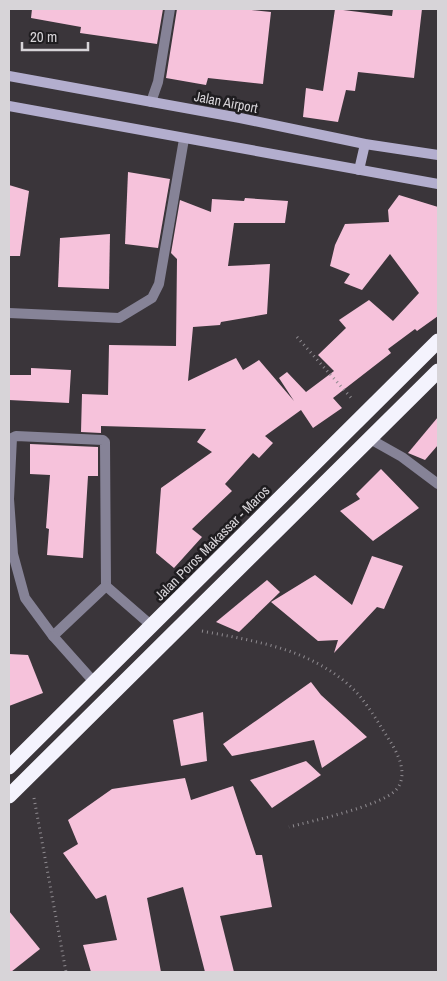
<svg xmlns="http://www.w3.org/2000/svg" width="447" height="981" viewBox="0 0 447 981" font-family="'Archivo Narrow',sans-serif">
<rect width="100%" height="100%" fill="#3a353a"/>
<g fill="#f6c2db">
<path d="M 32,9 L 163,9 L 157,44 L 80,33 L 81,27 L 31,18 Z"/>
<path d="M 177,9 L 242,9 L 271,12 L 263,84 L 208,78 L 206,85 L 166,78 Z"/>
<path d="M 335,9 L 392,16 L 393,9 L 422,9 L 414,78 L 358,72 L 355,91 L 346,90 L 338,122 L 303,117 L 306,88 L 323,91 Z"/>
<path d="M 128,172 L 170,179 L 158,248 L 125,244 Z"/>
<path d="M 9,185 L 29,191 L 20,256 L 9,256 Z"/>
<path d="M 399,195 L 438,207 L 438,316 L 417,331 L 415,329 L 388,349 L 391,353 L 333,398 L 342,408 L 313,428 L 301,410 L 265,436 L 273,443 L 259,458 L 253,453 L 225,484 L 232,491 L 192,529 L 202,537 L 174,568 L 156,553 L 161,488 L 212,452 L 197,442 L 206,429 L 101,426 L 101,433 L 81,432 L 82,394 L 108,395 L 109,345 L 176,346 L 177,259 L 171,253 L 180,200 L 211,212 L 212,199 L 244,201 L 245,198 L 288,201 L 285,223 L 234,223 L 228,266 L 270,264 L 267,314 L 221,322 L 220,325 L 193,327 L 188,381 L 236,358 L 243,370 L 259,360 L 294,401 L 279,378 L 287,372 L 306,392 L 334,371 L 318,355 L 346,328 L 339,320 L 369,300 L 393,321 L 419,293 L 390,254 L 362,290 L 344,283 L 350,274 L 330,266 L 335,245 L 345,224 L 389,222 L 388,210 Z"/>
<path d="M 110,234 L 109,289 L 58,287 L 60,238 Z"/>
<path d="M 31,368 L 71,370 L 69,403 L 9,400 L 9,375 L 31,375 Z"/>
<path d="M 438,417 L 438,445 L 425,460 L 408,453 Z"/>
<path d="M 30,444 L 98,447 L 98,476 L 88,476 L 83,558 L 47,555 L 49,529 L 46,528 L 50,475 L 30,474 Z"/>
<path d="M 381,469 L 419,508 L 373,541 L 340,511 L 360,499 L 356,494 Z"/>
<path d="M 372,556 L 403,566 L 384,609 L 377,607 L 334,653 L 338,640 L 318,641 L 271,602 L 315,575 L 352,605 Z"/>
<path d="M 267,580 L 280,592 L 239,632 L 216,622 Z"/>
<path d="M 9,654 L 28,655 L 43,693 L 9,706 Z"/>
<path d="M 311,682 L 321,695 L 367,737 L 322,768 L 314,740 L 232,756 L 223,744 Z"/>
<path d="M 203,712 L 207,761 L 181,766 L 173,720 Z"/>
<path d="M 306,761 L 321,775 L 272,808 L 250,780 Z"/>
<path d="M 185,778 L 191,800 L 233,786 L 256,855 L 262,855 L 272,907 L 220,916 L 234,972 L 205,972 L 183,887 L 147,898 L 161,972 L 91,972 L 83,945 L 117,940 L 106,895 L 96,899 L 63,853 L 78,844 L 68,820 L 112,789 Z"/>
<path d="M 9,911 L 40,949 L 11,972 L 9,972 Z"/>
</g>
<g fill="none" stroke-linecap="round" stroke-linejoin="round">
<g stroke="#8f8b90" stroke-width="3" stroke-dasharray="1 4" stroke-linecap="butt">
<path d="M 297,337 L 353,400"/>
<path d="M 202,631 C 253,641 302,647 344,681 C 364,696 376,720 390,741 C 398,754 409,775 396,790 C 381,806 312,821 289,827"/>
<path d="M 34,798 L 66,972"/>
</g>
<g stroke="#868397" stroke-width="10">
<path d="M 16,436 L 103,440 L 105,442 L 106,586 L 53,636 L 25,598 L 13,554 L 9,499 L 12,438 Z"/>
<path d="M 370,439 L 402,457 L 438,484"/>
<path d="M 106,586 L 152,626"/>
<path d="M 53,636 L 94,682"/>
</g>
<g stroke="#868397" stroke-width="10">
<path d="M 151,102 L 158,82 L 170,9"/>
<path d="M 9,313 L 119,318 L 152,298 L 159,284 L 184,139"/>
</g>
<g stroke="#b3aece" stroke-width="10">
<path d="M 9,76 L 240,118 L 365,144 L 438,155"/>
<path d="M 9,106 L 438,184"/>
<path d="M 359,170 L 365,144"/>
</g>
<g stroke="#f4f3fd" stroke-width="15">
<path d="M 9,767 L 438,341"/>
<path d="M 9,796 L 438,371"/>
</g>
</g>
<g text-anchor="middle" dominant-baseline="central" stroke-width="5" stroke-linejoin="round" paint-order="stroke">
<g font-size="14" fill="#d7d4d8" stroke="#1f1d20">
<text transform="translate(226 102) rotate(11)">Jalan Airport</text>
<text transform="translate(212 543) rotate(-45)">Jalan Poros Makassar - Maros</text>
</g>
</g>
<rect width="447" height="981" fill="none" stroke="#d7d4d8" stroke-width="20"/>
<path d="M22 42v8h66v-8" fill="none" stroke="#d7d4d8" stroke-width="2.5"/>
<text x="30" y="42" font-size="15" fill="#d7d4d8" stroke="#1f1d20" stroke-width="4" paint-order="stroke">20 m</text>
</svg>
